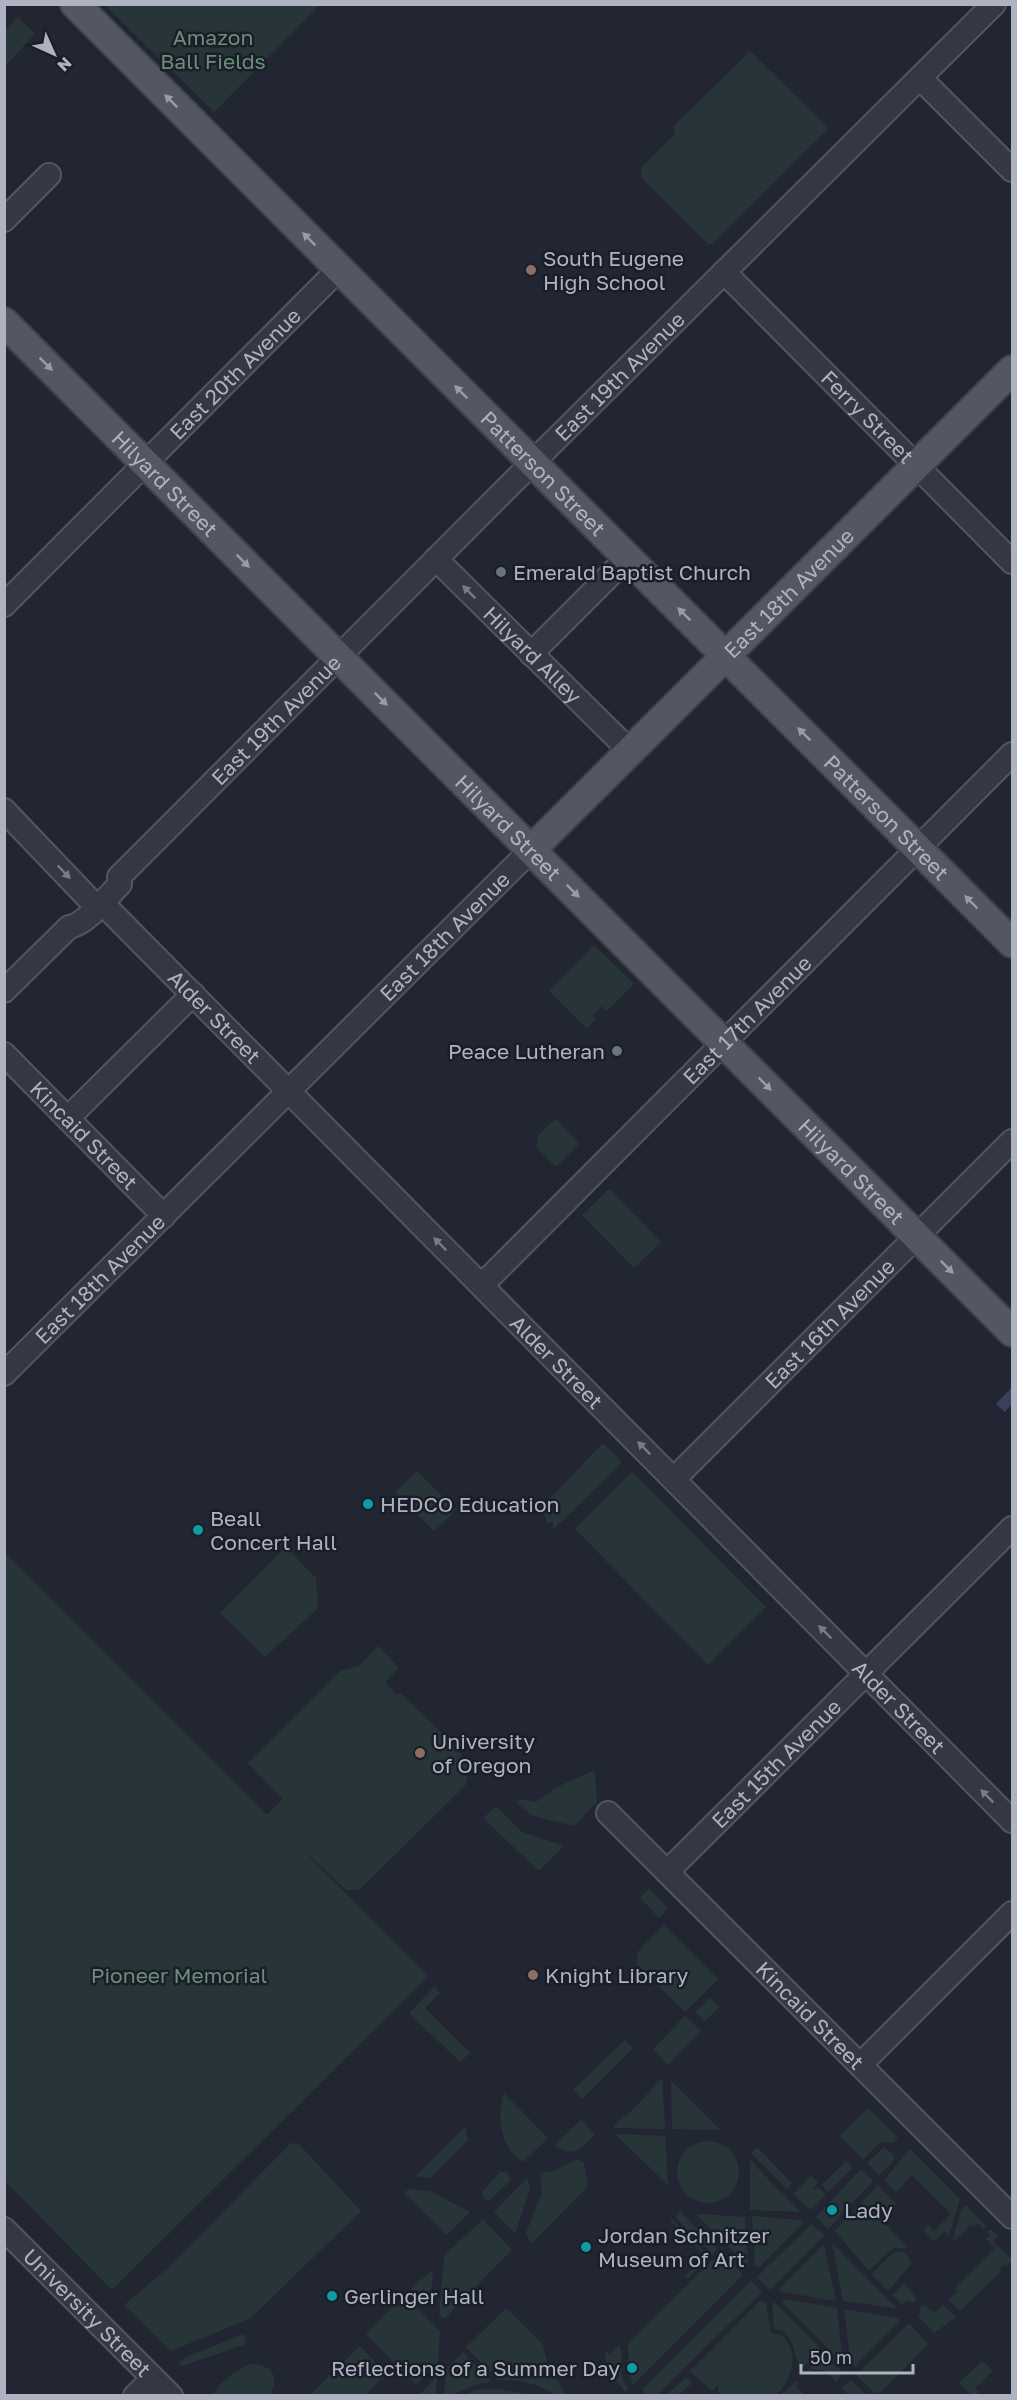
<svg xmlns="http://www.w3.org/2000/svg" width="1017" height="2400" viewBox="0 0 1017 2400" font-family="'Golos Text',sans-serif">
<rect width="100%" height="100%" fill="#222633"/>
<g fill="#283538">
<path d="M 105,5 L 320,5 L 214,112 Z"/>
<path d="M 18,17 L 35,34 L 5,66 L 5,30 Z"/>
<path d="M 750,51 L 827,127 L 827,130 L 712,244 L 708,244 L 642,178 L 641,168 L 675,134 L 674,126 Z"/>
<path d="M 594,945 L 634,984 L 607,1011 L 602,1006 L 593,1015 L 596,1019 L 587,1029 L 549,991 Z"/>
<path d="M 557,1120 L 579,1144 L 556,1167 L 537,1148 L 538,1136 L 553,1121 Z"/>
<path d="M 609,1189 L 661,1242 L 634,1268 L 582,1215 Z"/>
<path d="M 603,1443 L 622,1462 L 553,1530 L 553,1522 L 547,1523 L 542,1507 Z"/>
<path d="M 417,1471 L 456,1510 L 434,1531 L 395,1492 Z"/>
<path d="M 632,1472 L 766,1607 L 708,1665 L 575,1529 Z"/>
<path d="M 286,1547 L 316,1578 L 318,1608 L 265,1657 L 220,1613 Z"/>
<path d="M 5,1553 L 267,1815 L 283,1799 L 248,1763 L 335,1676 L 341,1671 L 359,1666 L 378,1646 L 399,1668 L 385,1682 L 397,1695 L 400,1693 C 415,1708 459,1746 466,1763 C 469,1772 468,1777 465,1786 L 359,1890 L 346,1890 L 290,1837 L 428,1976 L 112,2290 L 5,2181 Z"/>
<path d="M 595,1770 L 597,1802 L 574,1826 L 533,1816 L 517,1803 L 521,1799 L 536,1802 L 555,1788 Z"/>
<path d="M 496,1806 L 522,1832 L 564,1846 L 539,1871 L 483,1818 Z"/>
<path d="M 649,1889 L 668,1908 L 659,1918 L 640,1898 Z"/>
<path d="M 664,1925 L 718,1979 L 685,2012 L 636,1963 L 639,1950 Z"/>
<path d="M 434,1987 L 440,1993 L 425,2008 L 470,2053 L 460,2062 L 409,2013 Z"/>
<path d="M 710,1998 L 719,2007 L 705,2021 L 695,2012 Z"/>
<path d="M 685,2016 L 701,2031 L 668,2065 L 653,2049 Z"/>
<path d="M 625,2040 L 633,2048 L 582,2099 L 573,2090 Z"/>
<path d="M 662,2078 L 665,2129 L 615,2128 L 614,2126 L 624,2116 L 626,2117 Z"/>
<path d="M 671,2081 L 720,2130 L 672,2129 Z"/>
<path d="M 504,2093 L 548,2138 L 523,2162 C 500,2149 496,2115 504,2093 Z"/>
<path d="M 868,2108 L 898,2138 L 893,2143 L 880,2142 L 863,2159 L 840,2136 Z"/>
<path d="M 581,2120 L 595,2134 C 578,2151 578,2157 554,2146 Z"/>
<path d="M 465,2127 L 468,2140 L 430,2178 L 416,2176 Z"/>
<path d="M 618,2134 L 665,2136 L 668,2185 L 616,2135 Z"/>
<circle cx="708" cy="2172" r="31"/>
<path d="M 291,2143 L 299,2144 L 361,2211 L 251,2318 L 171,2351 L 124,2305 L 170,2266 Z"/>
<path d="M 757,2147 L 792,2183 L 787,2189 L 751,2153 Z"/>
<path d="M 884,2147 L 894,2155 L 894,2160 L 879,2175 L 867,2163 Z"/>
<path d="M 910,2149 L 960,2199 L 949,2235 L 945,2231 L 934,2241 L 923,2230 L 928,2225 L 934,2231 L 951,2214 L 912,2175 L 896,2192 L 884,2180 Z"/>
<path d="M 578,2159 L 584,2163 L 588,2186 L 531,2244 L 526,2233 L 542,2192 L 540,2173 L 553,2171 Z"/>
<path d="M 750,2160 L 801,2212 L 750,2210 Z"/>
<path d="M 846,2161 L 853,2168 L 828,2192 L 822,2185 Z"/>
<path d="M 861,2169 L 873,2181 L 828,2229 L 816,2217 Z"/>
<path d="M 500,2172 L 507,2172 L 511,2180 L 488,2202 L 483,2198 L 482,2192 Z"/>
<path d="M 811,2176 L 818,2182 L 813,2188 L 815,2190 L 818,2187 L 826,2195 L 811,2210 L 793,2194 Z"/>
<path d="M 527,2178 L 530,2190 L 515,2233 L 494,2212 Z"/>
<path d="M 878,2185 L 896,2204 L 881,2220 L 907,2246 L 904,2248 L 893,2248 L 870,2270 L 867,2269 L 835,2231 Z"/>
<path d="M 413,2189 L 430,2191 L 470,2212 L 447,2235 L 403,2192 Z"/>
<path d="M 966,2205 L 986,2226 L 984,2229 L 978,2223 L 974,2227 L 971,2224 L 955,2241 L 953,2239 L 962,2208 Z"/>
<path d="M 680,2211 L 717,2249 L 712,2254 L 675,2217 Z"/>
<path d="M 700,2214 L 745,2217 L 748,2266 L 697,2215 Z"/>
<path d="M 752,2216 L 801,2220 L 804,2223 L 758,2268 L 755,2264 Z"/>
<path d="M 483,2219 L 512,2250 L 444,2319 L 439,2315 L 444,2256 Z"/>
<path d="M 672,2219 L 709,2257 L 687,2279 L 685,2277 L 706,2256 L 670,2221 Z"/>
<path d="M 811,2224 L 825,2235 L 770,2290 L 757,2277 Z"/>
<path d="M 991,2229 L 998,2236 L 993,2241 L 1012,2260 L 1012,2264 L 1010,2263 L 1006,2266 L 1004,2264 L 999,2269 L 1001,2271 L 960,2311 L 949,2300 L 957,2291 L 955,2288 L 995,2248 L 986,2239 L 990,2235 L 987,2232 Z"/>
<path d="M 832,2243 L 897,2308 L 843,2301 Z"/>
<path d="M 824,2244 L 836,2301 L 783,2292 L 779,2289 Z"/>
<path d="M 901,2251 L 907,2254 L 911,2264 L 888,2291 L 873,2276 L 873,2273 L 893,2253 Z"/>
<path d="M 721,2252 L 743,2275 L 633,2385 C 629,2378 628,2354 628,2344 Z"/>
<path d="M 433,2269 L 430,2306 L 411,2289 Z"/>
<path d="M 751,2281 L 762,2292 L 657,2395 L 648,2395 L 642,2390 Z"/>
<path d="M 904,2283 L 917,2299 L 912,2303 L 907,2300 L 902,2305 L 892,2295 Z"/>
<path d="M 404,2295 L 440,2331 L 438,2362 L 416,2384 L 366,2334 Z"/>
<path d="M 784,2299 L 837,2308 L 843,2364 L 782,2302 Z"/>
<path d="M 761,2300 L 766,2304 L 771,2333 L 782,2335 C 800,2353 792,2380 776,2395 L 719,2395 L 718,2385 L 712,2391 L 690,2371 Z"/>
<path d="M 774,2302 L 821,2349 L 802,2368 C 791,2356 797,2331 774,2329 L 772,2304 Z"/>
<path d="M 923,2305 L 935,2313 L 943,2305 L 956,2317 L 934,2333 L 918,2316 L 921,2312 L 919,2309 Z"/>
<path d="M 506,2308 L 543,2345 L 547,2362 L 566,2395 C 555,2396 548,2390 538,2386 C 524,2381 512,2379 498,2380 L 466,2347 Z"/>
<path d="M 844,2309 L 897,2318 L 900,2321 L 855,2366 L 851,2363 Z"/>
<path d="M 909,2323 L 928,2344 L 880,2393 L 875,2393 L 856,2375 Z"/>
<path d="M 244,2334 L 246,2344 L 182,2366 L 179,2363 L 184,2358 Z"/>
<path d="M 619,2345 C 625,2359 618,2376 628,2389 L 626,2392 C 613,2378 606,2370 605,2351 L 609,2354 Z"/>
<path d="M 360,2346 L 386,2374 L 365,2395 L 310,2395 Z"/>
<path d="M 463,2352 L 492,2382 C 470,2382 461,2396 444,2395 L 446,2369 Z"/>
<path d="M 818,2361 L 836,2366 L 842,2372 L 837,2382 L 824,2371 L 812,2369 L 808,2373 L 807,2371 Z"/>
<path d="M 982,2361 L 993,2371 L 975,2388 L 979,2393 L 972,2395 L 959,2383 Z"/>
<path d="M 252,2364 C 272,2365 280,2376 270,2395 L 213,2395 C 219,2382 237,2369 252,2364 Z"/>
<path d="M 437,2376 L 436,2395 L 424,2395 L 421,2393 Z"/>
<path d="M 686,2377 L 692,2383 L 679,2395 L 667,2395 Z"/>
<path d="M 796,2381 L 798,2383 L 796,2387 L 802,2392 L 802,2395 L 781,2395 Z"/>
<path d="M 851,2381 L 853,2382 L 866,2395 L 848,2395 L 842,2387 Z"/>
<path d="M 497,2389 L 533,2395 L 467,2395 L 475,2390 Z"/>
</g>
<path fill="#39415b" d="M 1012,1387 L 1012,1404 L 1005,1412 L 996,1404 Z"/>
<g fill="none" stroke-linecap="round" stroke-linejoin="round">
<g stroke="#525662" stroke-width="26">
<g id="minor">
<path d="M 920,78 L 1012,170"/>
<path d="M 4,220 L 49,175"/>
<path id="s1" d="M 724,272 L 1012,562"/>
<path id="s2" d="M 436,559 L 630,751"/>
<path id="s3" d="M 4,605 L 339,269"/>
<path d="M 531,654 L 627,558"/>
<path d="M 4,810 L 88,898"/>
<path id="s4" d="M 102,903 L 1012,1821"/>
<path id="s5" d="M 4,991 L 69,927 C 86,925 108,896 120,884 L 119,877 L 518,477 L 994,4"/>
<path id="s6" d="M 4,1054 L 164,1216"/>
<path d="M 68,1118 L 193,994"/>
<path id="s7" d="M 482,1285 L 1012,754"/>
<path id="s8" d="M 4,1374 L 531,850"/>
<path id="s9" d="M 674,1479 L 1012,1141"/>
<path id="s10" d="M 608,1813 L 1012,2217"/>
<path id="s11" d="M 667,1872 L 1012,1528"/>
<path d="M 860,2065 L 1012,1913"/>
<path id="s12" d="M 4,2229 L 171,2396"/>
<path d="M 135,2396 L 153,2378"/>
</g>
</g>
<g stroke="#3e424d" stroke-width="32">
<g id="major">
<path id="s13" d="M 75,4 L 1012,943"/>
<path id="s14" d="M 4,322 L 1012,1332"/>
<path id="s15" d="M 531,850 L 1012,370"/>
</g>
</g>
<use href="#minor" stroke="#353844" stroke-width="22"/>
<use href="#major" stroke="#535764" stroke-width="28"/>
</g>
<defs><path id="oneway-solid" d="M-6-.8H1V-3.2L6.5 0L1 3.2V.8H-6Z" transform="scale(1.5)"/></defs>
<g fill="#989caa">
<use href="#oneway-solid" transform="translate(171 101) rotate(-135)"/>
<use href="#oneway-solid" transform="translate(309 239) rotate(-135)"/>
<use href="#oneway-solid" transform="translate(46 364) rotate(45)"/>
<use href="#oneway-solid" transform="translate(461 392) rotate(-135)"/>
<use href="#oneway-solid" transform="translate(243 561) rotate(45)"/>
<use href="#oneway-solid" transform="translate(684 614) rotate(-135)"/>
<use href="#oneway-solid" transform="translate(381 699) rotate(45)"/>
<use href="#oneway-solid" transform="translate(804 734) rotate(-135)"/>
<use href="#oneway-solid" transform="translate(573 891) rotate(45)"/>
<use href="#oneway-solid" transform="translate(971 902) rotate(-135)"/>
<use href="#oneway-solid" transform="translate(765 1084) rotate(45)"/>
<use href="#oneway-solid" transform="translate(947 1267) rotate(45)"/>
</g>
<g fill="#787c89">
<use href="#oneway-solid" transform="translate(469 592) rotate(-135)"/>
<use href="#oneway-solid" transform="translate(64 872) rotate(46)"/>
<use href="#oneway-solid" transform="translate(440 1244) rotate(-135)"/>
<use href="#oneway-solid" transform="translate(644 1448) rotate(-135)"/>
<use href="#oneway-solid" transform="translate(825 1632) rotate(-135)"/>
<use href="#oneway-solid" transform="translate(987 1796) rotate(-135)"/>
</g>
<g fill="#8d6e63" stroke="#1a1e28" stroke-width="2">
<circle cx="531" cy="270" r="6"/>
<circle cx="420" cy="1753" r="6"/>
<circle cx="533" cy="1975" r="6"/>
</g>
<g fill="#6b7280" stroke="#1a1e28" stroke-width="2">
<circle cx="501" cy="572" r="6"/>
<circle cx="617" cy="1051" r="6"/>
</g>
<g fill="#0f9aa8" stroke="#1a1e28" stroke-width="2">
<circle cx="368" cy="1504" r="6"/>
<circle cx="198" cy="1530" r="6"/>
<circle cx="832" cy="2210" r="6"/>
<circle cx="586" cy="2247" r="6"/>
<circle cx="332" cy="2296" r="6"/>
<circle cx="632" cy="2368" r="6"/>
</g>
<g text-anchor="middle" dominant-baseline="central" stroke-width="5" stroke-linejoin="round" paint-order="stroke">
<g font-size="21" fill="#6a8e79" stroke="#1a1e28">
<text x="213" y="37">Amazon<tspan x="213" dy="24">Ball Fields</tspan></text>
<text x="179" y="1975">Pioneer Memorial</text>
</g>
<g font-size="21" fill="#afb3c1" stroke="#1a1e28" text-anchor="start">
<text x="543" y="258">South Eugene<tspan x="543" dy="24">High School</tspan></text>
<text x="513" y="572">Emerald Baptist Church</text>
<text x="605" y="1051" text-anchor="end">Peace Lutheran</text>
<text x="380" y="1504">HEDCO Education</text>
<text x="210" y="1518">Beall<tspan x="210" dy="24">Concert Hall</tspan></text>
<text x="432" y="1741">University<tspan x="432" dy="24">of Oregon</tspan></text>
<text x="545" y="1975">Knight Library</text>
<text x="844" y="2210">Lady</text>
<text x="598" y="2235">Jordan Schnitzer<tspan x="598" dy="24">Museum of Art</tspan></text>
<text x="344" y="2296">Gerlinger Hall</text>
<text x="620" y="2368" text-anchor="end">Reflections of a Summer Day</text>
</g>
<g font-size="21" fill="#afb3c1" stroke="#1a1e28">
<text stroke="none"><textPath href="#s3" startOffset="327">East 20th Avenue</textPath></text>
<text stroke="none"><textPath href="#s5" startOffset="874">East 19th Avenue</textPath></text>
<text stroke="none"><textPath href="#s1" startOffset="204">Ferry Street</textPath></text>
<text stroke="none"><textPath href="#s13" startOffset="663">Patterson Street</textPath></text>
<text stroke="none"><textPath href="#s14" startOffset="228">Hilyard Street</textPath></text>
<text stroke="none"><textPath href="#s15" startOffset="364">East 18th Avenue</textPath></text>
<text stroke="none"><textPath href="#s2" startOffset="136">Hilyard Alley</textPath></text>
<text stroke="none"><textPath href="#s5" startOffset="388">East 19th Avenue</textPath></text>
<text stroke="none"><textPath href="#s13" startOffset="1149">Patterson Street</textPath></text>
<text stroke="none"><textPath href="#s14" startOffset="714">Hilyard Street</textPath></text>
<text stroke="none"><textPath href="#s8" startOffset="621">East 18th Avenue</textPath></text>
<text stroke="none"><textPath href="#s4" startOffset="160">Alder Street</textPath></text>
<text stroke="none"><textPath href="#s7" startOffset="375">East 17th Avenue</textPath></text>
<text stroke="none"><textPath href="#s6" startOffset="114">Kincaid Street</textPath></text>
<text stroke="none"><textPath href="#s14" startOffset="1200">Hilyard Street</textPath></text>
<text stroke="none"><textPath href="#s8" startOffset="135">East 18th Avenue</textPath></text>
<text stroke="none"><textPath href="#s9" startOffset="220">East 16th Avenue</textPath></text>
<text stroke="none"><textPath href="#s4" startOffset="646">Alder Street</textPath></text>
<text stroke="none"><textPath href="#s4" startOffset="1132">Alder Street</textPath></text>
<text stroke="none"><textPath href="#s11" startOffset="154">East 15th Avenue</textPath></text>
<text stroke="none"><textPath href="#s10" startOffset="286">Kincaid Street</textPath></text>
<text stroke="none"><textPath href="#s12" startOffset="118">University Street</textPath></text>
</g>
</g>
<rect width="1017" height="2400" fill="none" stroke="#afb3c1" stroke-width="12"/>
<g transform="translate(54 54) rotate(135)" stroke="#1a1e28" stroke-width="4.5" paint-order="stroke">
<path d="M0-4.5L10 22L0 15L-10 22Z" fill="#afb3c1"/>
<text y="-9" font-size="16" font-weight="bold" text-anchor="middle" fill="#afb3c1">N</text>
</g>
<path d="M801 2364v9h112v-9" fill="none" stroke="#afb3c1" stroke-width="3"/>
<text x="810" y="2364" font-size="18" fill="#afb3c1" stroke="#1a1e28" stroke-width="4.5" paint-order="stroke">50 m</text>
</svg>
